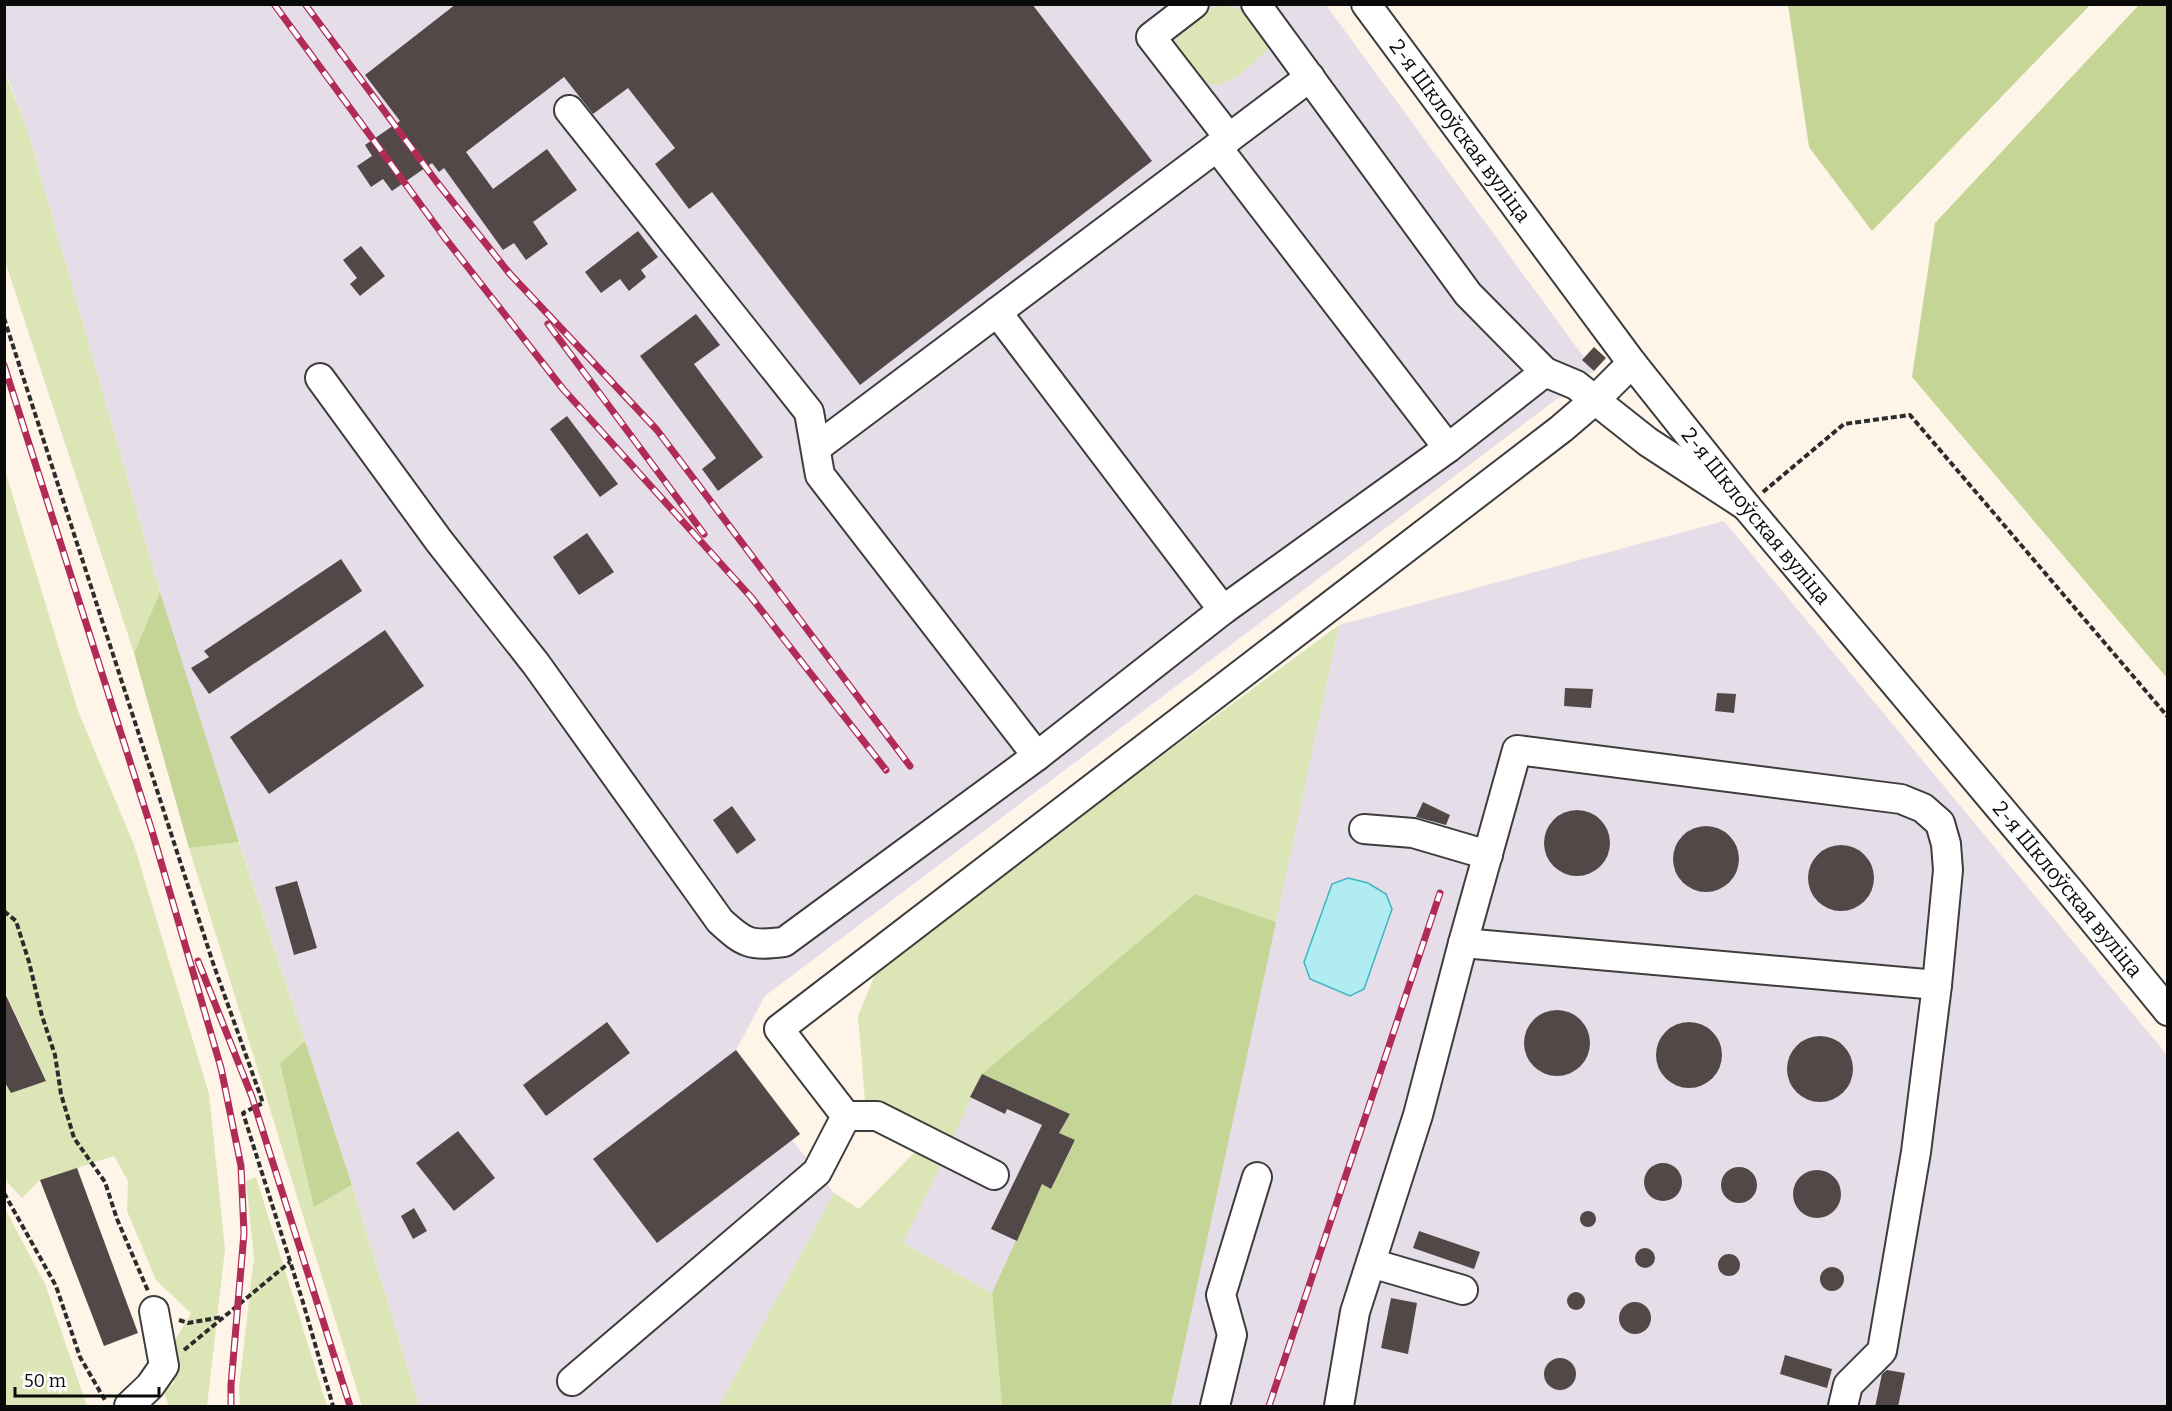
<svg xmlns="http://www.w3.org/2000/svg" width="2172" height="1411" viewBox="0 0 2172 1411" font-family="Bitter,serif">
<rect width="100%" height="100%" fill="#fef4e8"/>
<g fill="#e5dee9">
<path d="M 5,5 L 1326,5 L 1594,371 L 765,996 L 736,1050 L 800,1134 L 792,1140 L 834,1193 L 719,1406 L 419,1406 L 349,1175 L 180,661 L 27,129 L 5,71 Z"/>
<path d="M 1724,521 L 2167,1055 L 2167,1406 L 1171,1406 L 1339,625 Z"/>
<path d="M 982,1074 L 1070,1114 L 1075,1140 L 1051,1189 L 1043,1185 L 992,1293 L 903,1243 Z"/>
</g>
<g fill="#dbe5b5">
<path d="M 1225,5 L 1246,11 L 1267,38 L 1267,50 L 1236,78 L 1218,85 L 1204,83 L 1176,49 C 1176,41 1176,32 1181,25 C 1189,13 1212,7 1225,5 Z"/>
<path d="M 4,71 L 27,129 L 160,592 L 134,653 L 5,261 Z"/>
<path d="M 4,467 L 78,711 L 134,845 L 209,1094 L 225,1249 L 207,1406 L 169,1406 L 164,1392 L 174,1383 L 169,1351 L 191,1313 L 156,1280 L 127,1211 L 128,1181 L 114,1156 L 40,1180 L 22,1198 L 7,1182 L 5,1172 L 5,1081 L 11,1093 L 46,1080 L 5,991 Z"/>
<path d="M 1339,625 L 1276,922 L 1195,894 L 982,1074 L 951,1142 L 865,1100 L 858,1016 L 879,965 Z"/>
<path d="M 239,842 L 305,1041 L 280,1065 L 315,1206 L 352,1185 L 419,1406 L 362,1406 L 189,848 Z"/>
<path d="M 914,1153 L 942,1163 L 903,1243 L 992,1293 L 1002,1406 L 719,1406 L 834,1193 L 859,1209 Z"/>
<path d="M 256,1177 L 327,1406 L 240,1406 L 239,1389 L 254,1257 L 246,1181 Z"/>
<path d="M 5,1209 L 45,1284 L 87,1406 L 5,1406 Z"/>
</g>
<g fill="#c4d595">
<path d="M 1788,5 L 1788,4 L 2090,5 L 1872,231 L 1809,147 Z"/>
<path d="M 2139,5 L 2168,5 L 2167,678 L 1912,377 L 1935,223 Z"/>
<path d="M 160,592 L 239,842 L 189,848 L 134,653 Z"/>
<path d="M 1195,894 L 1276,922 L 1171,1406 L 1002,1406 L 992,1293 L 1042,1184 L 1051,1189 L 1075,1141 L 1059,1133 L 1070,1114 L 982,1074 Z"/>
<path d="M 305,1041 L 352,1185 L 314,1207 L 280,1064 Z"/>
</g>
<path fill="#b0ecf2" stroke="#3cb4c4" stroke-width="1.5" d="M 1348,878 L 1368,883 L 1386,894 L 1392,909 L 1364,989 L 1350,996 L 1310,979 L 1304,962 L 1332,884 Z"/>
<g fill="#524847">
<path d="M 456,4 L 1032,4 L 1152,161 L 860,385 L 712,192 L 689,209 L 655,164 L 675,148 L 628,88 L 593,114 L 564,77 L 466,152 L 493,189 L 547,149 L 577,190 L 533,222 L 548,244 L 526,260 L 514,243 L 503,250 L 444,168 L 439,172 L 432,163 L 392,191 L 383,179 L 371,187 L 357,166 L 372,156 L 365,145 L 400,121 L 365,75 Z"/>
<path d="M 638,231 L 658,257 L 641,270 L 646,277 L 629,291 L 620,279 L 601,293 L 585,272 Z"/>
<path d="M 361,246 L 385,276 L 360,296 L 350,284 L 357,278 L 343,260 Z"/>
<path d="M 696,314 L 720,345 L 694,364 L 763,457 L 718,491 L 702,469 L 716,458 L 640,356 Z"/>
<path d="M 1594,347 L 1606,358 L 1594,371 L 1582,360 Z"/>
<path d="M 567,416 L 618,484 L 600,497 L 550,429 Z"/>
<path d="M 587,533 L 614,572 L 579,595 L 553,557 Z"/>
<path d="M 341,559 L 362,591 L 209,694 L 191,668 L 209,657 L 204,651 Z"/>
<path d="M 385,630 L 424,686 L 269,794 L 230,737 Z"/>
<path d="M 1565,688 L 1593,689 L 1591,708 L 1564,706 Z"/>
<path d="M 1717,693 L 1736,694 L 1734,713 L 1715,711 Z"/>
<path d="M 1423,802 L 1450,815 L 1446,825 L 1416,817 Z"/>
<path d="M 732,806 L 756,840 L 737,854 L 713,820 Z"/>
<circle cx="1577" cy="843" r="33"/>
<circle cx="1706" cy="859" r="33"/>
<circle cx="1841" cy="878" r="33"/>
<path d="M 297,881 L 317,948 L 294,955 L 275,887 Z"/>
<path d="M 4,991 L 46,1081 L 11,1093 L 4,1081 Z"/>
<circle cx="1557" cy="1043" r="33"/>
<circle cx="1689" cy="1055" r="33"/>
<path d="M 607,1022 L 630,1053 L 546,1116 L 523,1085 Z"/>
<circle cx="1820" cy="1069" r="33"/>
<path d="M 736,1050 L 800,1134 L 657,1243 L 593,1159 Z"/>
<path d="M 982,1074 L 1070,1114 L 1059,1133 L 1075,1140 L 1051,1189 L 1042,1184 L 1017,1241 L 991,1229 L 1042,1125 L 1007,1109 L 1005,1114 L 970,1097 Z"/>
<path d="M 458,1131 L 495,1178 L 454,1211 L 416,1163 Z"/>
<circle cx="1663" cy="1182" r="19"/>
<circle cx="1739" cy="1185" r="18"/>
<path d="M 77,1168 L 138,1333 L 104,1346 L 40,1180 Z"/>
<circle cx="1817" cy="1194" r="24"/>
<path d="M 414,1208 L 427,1231 L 413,1239 L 401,1216 Z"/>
<circle cx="1588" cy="1219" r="8"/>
<path d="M 1419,1231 L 1480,1252 L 1474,1269 L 1413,1248 Z"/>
<circle cx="1645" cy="1258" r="10"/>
<circle cx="1729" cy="1265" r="11"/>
<circle cx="1832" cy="1279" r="12"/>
<circle cx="1576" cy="1301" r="9"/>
<path d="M 1391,1298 L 1417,1303 L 1408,1354 L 1381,1348 Z"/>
<circle cx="1635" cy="1318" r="16"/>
<path d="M 1785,1355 L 1832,1369 L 1827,1388 L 1780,1374 Z"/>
<circle cx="1560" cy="1374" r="16"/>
<path d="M 1887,1370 L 1905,1373 L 1898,1407 L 1875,1407 L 1882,1374 Z"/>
</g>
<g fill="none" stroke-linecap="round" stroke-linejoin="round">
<g stroke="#3d3d3d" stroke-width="32">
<g id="minor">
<path d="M 1194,4 L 1151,37 L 1229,138 L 1310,77"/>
<path d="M 1256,4 L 1468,294 L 1545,372"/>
<path id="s1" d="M 1366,4 L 1632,363 L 1746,506 L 2068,889 L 2168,1011"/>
<path d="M 569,110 L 809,412 L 820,475 L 1037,756"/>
<path d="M 1229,138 L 1217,147 L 1448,448"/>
<path d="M 997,312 L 1223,610"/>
<path d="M 320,378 L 439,541 L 536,664 L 720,921 C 745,944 750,946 784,942 L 1037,756 L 1223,610 L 1448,448 L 1545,372 L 1576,385 L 1648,442 L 1746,506"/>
<path d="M 816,448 L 1217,147"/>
<path d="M 1364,829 L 1413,833 L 1488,855"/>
<path d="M 1463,943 L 1937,985"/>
<path d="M 846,1116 L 877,1116 L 994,1175"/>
<path d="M 1371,1263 L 1463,1290"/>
<path d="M 572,1381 L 817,1172 L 846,1116 L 779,1029 L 1561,429 L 1596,399 L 1632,363"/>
<path d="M 129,1406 L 150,1386 L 164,1366 L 154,1311"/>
<path d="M 1216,1406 L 1215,1406 L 1232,1335 L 1221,1295 L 1257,1177"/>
<path d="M 1339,1406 L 1355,1312 L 1418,1115 L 1463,943 L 1517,750 L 1901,799 L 1923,808 L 1940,823 L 1946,844 L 1948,870 L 1937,985 L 1916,1152 L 1882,1351 L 1848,1385 L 1843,1406"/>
</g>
</g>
<g stroke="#2c2c2c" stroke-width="4" stroke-dasharray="6 3" stroke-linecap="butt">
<path d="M 4,318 L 213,963 L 263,1103 L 243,1113 L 302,1299 L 333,1406"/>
<path d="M 1763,492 L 1844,424 L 1910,415 L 2168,717"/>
<path d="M 4,911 L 16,921 L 29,962 L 42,1016 L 55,1055 L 61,1094 L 74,1138 L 105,1182 L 117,1219 L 148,1291"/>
<path d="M 4,1193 L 56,1286 L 80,1357 L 106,1402"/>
<path d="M 179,1320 L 188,1323 L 222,1317"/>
<path d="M 184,1350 L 290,1262"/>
</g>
<use href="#minor" stroke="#fff" stroke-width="28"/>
<g stroke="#b12b57" stroke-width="7">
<g id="rail">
<path d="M 274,4 L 445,238 L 563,389 L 751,597 L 886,770"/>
<path d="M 305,4 L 436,181 L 510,274 L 657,430 L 910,766"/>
<path d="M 548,324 L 704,534"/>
<path d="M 4,365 L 152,831 L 221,1068 L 241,1166 L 244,1233 L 231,1385 L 231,1406"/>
<path d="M 198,961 L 252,1097 L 350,1406"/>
<path d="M 1269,1406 L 1440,893"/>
</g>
</g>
<use href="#rail" stroke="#fff" stroke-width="4.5" stroke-dasharray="14" stroke-linecap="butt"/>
</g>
<g text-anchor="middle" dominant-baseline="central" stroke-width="6" stroke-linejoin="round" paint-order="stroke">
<g font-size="21" fill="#0a0a0a" stroke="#fff">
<text stroke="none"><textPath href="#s1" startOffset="158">2-я Шклоўская вуліца</textPath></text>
<text stroke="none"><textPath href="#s1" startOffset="644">2-я Шклоўская вуліца</textPath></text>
<text stroke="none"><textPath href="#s1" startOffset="1130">2-я Шклоўская вуліца</textPath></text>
</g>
</g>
<rect width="2172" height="1411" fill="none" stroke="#0a0a0a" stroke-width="12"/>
<path d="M15 1387v9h144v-9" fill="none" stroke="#0a0a0a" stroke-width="3"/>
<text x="24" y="1387" font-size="18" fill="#0a0a0a" stroke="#ffffff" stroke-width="4.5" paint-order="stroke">50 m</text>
</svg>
